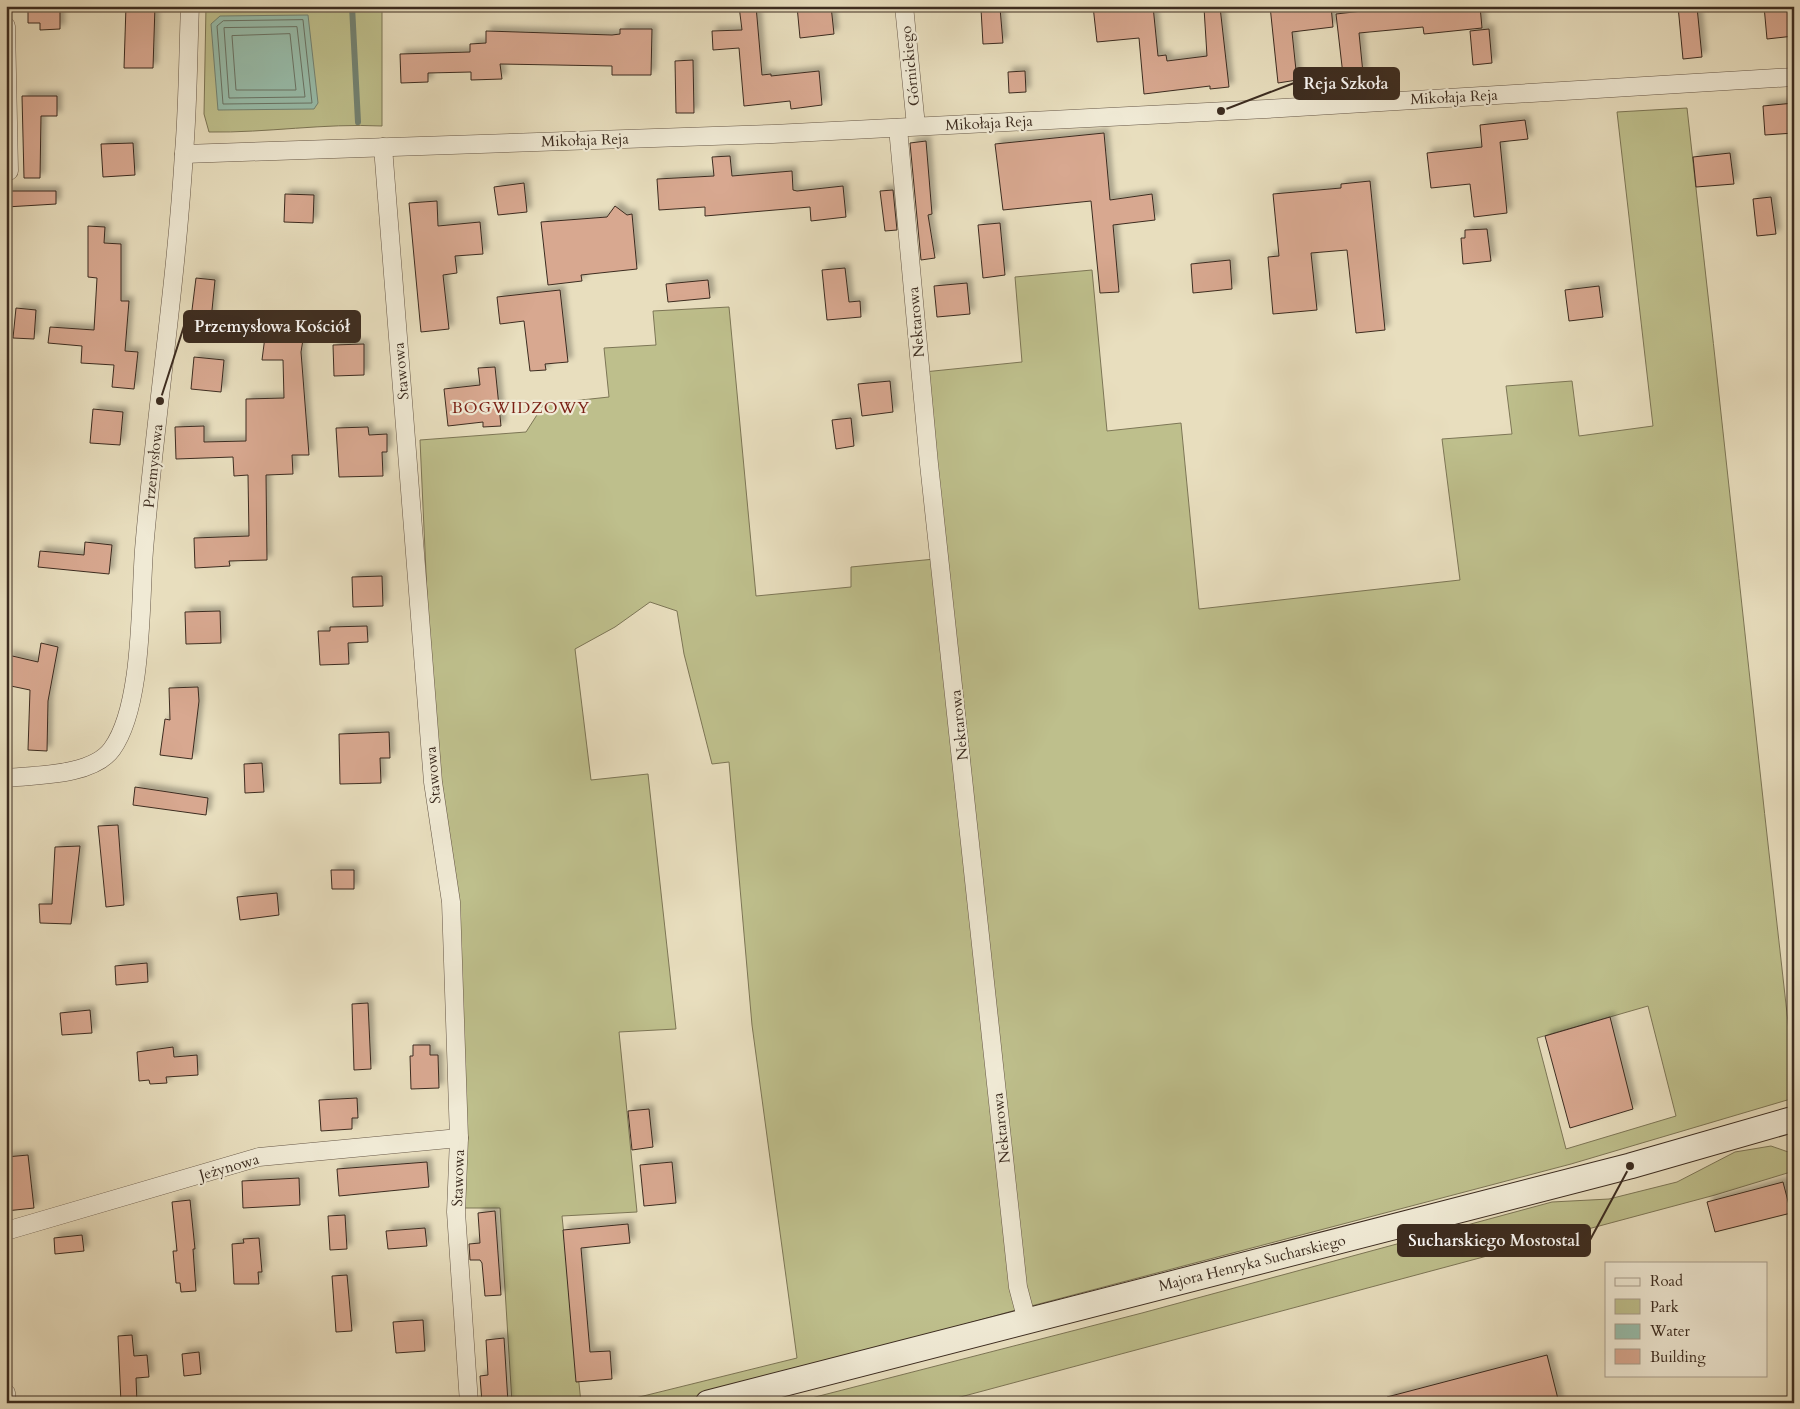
<svg xmlns="http://www.w3.org/2000/svg" width="1800" height="1409" viewBox="0 0 1800 1409" font-family="Cardo,serif">
<defs>
<filter id="shadow"><feDropShadow dx="4.5" dy="-4.5" stdDeviation="2.5" flood-color="#0004"/></filter>
</defs>
<rect width="100%" height="100%" fill="#e8debe"/>
<filter id="stains"><feTurbulence type="fractalNoise" baseFrequency=".004" numOctaves="4"/><feColorMatrix values="0 0 0 0 .2 0 0 0 0 .09 0 0 0 0 .02 0 0 0 .5 -.17"/></filter>
<radialGradient id="worn" r=".72"><stop offset=".6" stop-color="#630" stop-opacity="0"/><stop offset="1" stop-color="#630" stop-opacity=".3"/></radialGradient>
<g fill="#bebf8c" stroke="#7d7656" fill-rule="evenodd">
<path d="M 206,6 L 382,6 L 382,126 C 324,123 267,133 209,132 L 204,114 Z"/>
<path d="M 1687,108 C 1723,422 1755,735 1791,1049 L 1794,1049 L 1794,1098 L 1571,1164 L 1016,1310 L 680,1403 L 615,1403 L 797,1358 L 752,1025 L 729,762 L 712,764 L 684,654 L 677,611 L 650,602 L 615,627 L 575,649 L 591,780 L 648,774 L 676,1029 L 619,1032 L 637,1212 L 562,1216 L 581,1403 L 512,1403 L 500,1208 L 462,1208 L 430,661 L 420,440 L 526,432 L 544,404 L 609,397 L 604,348 L 656,345 L 653,311 L 729,307 L 756,596 L 851,587 L 851,567 L 935,559 L 914,373 L 1022,362 L 1015,277 L 1092,270 L 1107,431 L 1181,423 L 1199,609 L 1460,580 L 1442,439 L 1512,434 L 1506,386 L 1572,381 L 1579,436 L 1653,426 L 1617,112 ZM 1648,1006 L 1676,1116 L 1566,1149 L 1537,1038 Z"/>
<path d="M 1771,1146 L 1794,1154 L 1794,1171 L 1715,1195 L 938,1403 L 792,1403 L 1142,1313 L 1552,1202 L 1609,1199 L 1677,1182 L 1735,1152 Z"/>
</g>
<path fill="#98bdab" stroke="#738373" d="M 308,15 L 318,103 L 314,109 L 218,110 L 211,24 L 220,16 Z"/>
<g fill="none" stroke-linecap="round" stroke-linejoin="round">
<g stroke="#6a7466" stroke-width="1">
<path d="M 303,20 L 312,103 L 223,104 L 217,26 L 223,21 Z"/>
<path d="M 297,27 L 305,97 L 229,98 L 224,28 Z"/>
<path d="M 290,34 L 296,90 L 236,90 L 232,36 Z"/>
</g>
<path stroke="#738373" stroke-width="6" d="M 352,6 L 358,122"/>
</g>
<g fill="#d8a890" stroke="#3c2c20" filter="url(#shadow)">
<path d="M 28,6 L 60,6 L 60,29 L 40,30 L 40,23 L 28,23 Z"/>
<path d="M 126,6 L 155,6 L 153,68 L 124,68 Z"/>
<path d="M 739,6 L 756,6 L 762,75 L 771,74 L 771,76 L 819,71 L 822,105 L 791,109 L 790,101 L 744,106 L 739,48 L 713,50 L 712,31 L 742,30 Z"/>
<path d="M 797,6 L 831,6 L 834,34 L 800,38 Z"/>
<path d="M 1093,6 L 1153,6 L 1158,56 L 1166,55 L 1167,61 L 1207,56 L 1204,8 L 1220,7 L 1229,87 L 1210,89 L 1210,86 L 1144,94 L 1139,38 L 1097,42 Z"/>
<path d="M 1270,6 L 1331,6 L 1333,27 L 1292,32 L 1297,80 L 1278,83 Z"/>
<path d="M 1380,6 L 1480,6 L 1482,28 L 1424,34 L 1423,27 L 1359,33 L 1363,73 L 1343,75 L 1336,14 L 1380,9 Z"/>
<path d="M 1678,6 L 1697,7 L 1702,57 L 1683,59 Z"/>
<path d="M 1764,6 L 1794,6 L 1794,36 L 1767,39 Z"/>
<path d="M 1000,8 L 1003,43 L 983,44 L 981,9 Z"/>
<path d="M 620,29 L 652,29 L 651,75 L 612,75 L 612,66 L 500,64 L 502,79 L 471,80 L 471,72 L 428,73 L 428,82 L 401,83 L 400,54 L 470,52 L 470,44 L 486,43 L 486,31 L 612,35 L 620,34 Z"/>
<path d="M 1489,29 L 1492,63 L 1473,65 L 1470,31 Z"/>
<path d="M 693,60 L 694,113 L 676,113 L 675,61 Z"/>
<path d="M 1025,71 L 1026,92 L 1009,93 L 1008,72 Z"/>
<path d="M 22,96 L 57,96 L 57,116 L 41,116 L 40,178 L 24,178 Z"/>
<path d="M 1794,103 L 1794,133 L 1765,135 L 1763,106 Z"/>
<path d="M 1525,120 L 1528,139 L 1500,142 L 1507,213 L 1474,217 L 1470,184 L 1431,188 L 1427,153 L 1482,147 L 1480,125 Z"/>
<path d="M 1104,133 L 1110,200 L 1152,194 L 1155,220 L 1113,225 L 1119,292 L 1100,293 L 1091,201 L 1003,210 L 995,144 Z"/>
<path d="M 926,141 L 932,214 L 928,215 L 935,258 L 921,260 L 910,143 Z"/>
<path d="M 133,143 L 135,175 L 103,177 L 101,144 Z"/>
<path d="M 1730,153 L 1734,184 L 1696,187 L 1693,157 Z"/>
<path d="M 730,156 L 732,176 L 792,171 L 793,190 L 797,191 L 843,186 L 846,217 L 811,221 L 810,207 L 705,216 L 705,207 L 659,210 L 657,179 L 714,176 L 712,157 Z"/>
<path d="M 1370,181 L 1385,330 L 1356,333 L 1347,250 L 1311,253 L 1317,310 L 1273,314 L 1268,257 L 1279,256 L 1273,194 L 1341,188 L 1341,184 Z"/>
<path d="M 524,183 L 527,212 L 498,215 L 494,187 Z"/>
<path d="M 893,190 L 897,230 L 885,231 L 880,191 Z"/>
<path d="M 6,191 L 56,191 L 56,204 L 6,207 Z"/>
<path d="M 285,194 L 314,195 L 313,223 L 284,222 Z"/>
<path d="M 1771,197 L 1776,234 L 1757,236 L 1753,199 Z"/>
<path d="M 437,201 L 438,226 L 480,222 L 483,254 L 455,256 L 457,273 L 443,275 L 449,329 L 421,332 L 409,203 Z"/>
<path d="M 615,206 L 627,215 L 632,214 L 637,269 L 581,275 L 582,281 L 548,285 L 541,222 L 607,217 Z"/>
<path d="M 1000,223 L 1005,275 L 983,278 L 978,225 Z"/>
<path d="M 88,226 L 105,227 L 104,243 L 121,244 L 121,301 L 129,301 L 125,351 L 138,352 L 134,389 L 112,387 L 114,365 L 81,363 L 82,346 L 48,343 L 50,327 L 94,330 L 97,278 L 88,277 Z"/>
<path d="M 1487,229 L 1491,261 L 1463,264 L 1461,238 L 1465,238 L 1465,230 Z"/>
<path d="M 1230,260 L 1232,289 L 1193,293 L 1191,264 Z"/>
<path d="M 845,268 L 849,302 L 860,301 L 861,317 L 827,320 L 822,270 Z"/>
<path d="M 196,278 L 215,280 L 211,320 L 191,318 Z"/>
<path d="M 708,280 L 710,298 L 668,302 L 666,284 Z"/>
<path d="M 967,283 L 970,314 L 937,317 L 934,286 Z"/>
<path d="M 1599,286 L 1603,317 L 1569,321 L 1565,290 Z"/>
<path d="M 560,290 L 568,362 L 545,364 L 546,370 L 530,371 L 524,321 L 500,324 L 497,297 Z"/>
<path d="M 16,308 L 36,310 L 34,339 L 13,338 Z"/>
<path d="M 286,326 L 305,327 L 301,352 L 309,455 L 292,455 L 293,474 L 266,475 L 267,560 L 229,561 L 230,566 L 195,568 L 194,538 L 249,536 L 248,475 L 234,476 L 233,457 L 176,459 L 175,427 L 204,426 L 204,442 L 246,441 L 246,399 L 284,398 L 283,360 L 262,360 L 266,329 L 286,330 Z"/>
<path d="M 364,344 L 364,375 L 334,376 L 333,345 Z"/>
<path d="M 194,357 L 224,360 L 221,392 L 191,389 Z"/>
<path d="M 495,367 L 501,426 L 483,427 L 483,422 L 448,426 L 444,389 L 480,385 L 478,368 Z"/>
<path d="M 890,381 L 893,412 L 862,416 L 858,384 Z"/>
<path d="M 93,409 L 123,412 L 120,445 L 90,443 Z"/>
<path d="M 851,418 L 854,446 L 836,449 L 832,420 Z"/>
<path d="M 368,427 L 369,435 L 387,434 L 387,452 L 382,452 L 383,476 L 339,477 L 336,428 Z"/>
<path d="M 85,542 L 112,545 L 109,574 L 38,567 L 40,551 L 84,555 Z"/>
<path d="M 382,576 L 383,606 L 353,607 L 352,577 Z"/>
<path d="M 220,611 L 221,643 L 186,644 L 185,612 Z"/>
<path d="M 367,626 L 368,642 L 348,643 L 349,664 L 320,665 L 318,631 L 330,631 L 330,627 Z"/>
<path d="M 41,643 L 58,647 L 48,701 L 47,751 L 28,750 L 30,690 L 6,685 L 8,655 L 38,662 Z"/>
<path d="M 198,687 L 199,701 L 192,759 L 160,755 L 165,719 L 170,720 L 169,688 Z"/>
<path d="M 389,732 L 390,758 L 380,758 L 381,783 L 340,784 L 339,734 Z"/>
<path d="M 262,763 L 264,792 L 245,793 L 244,764 Z"/>
<path d="M 135,787 L 208,798 L 206,815 L 133,805 Z"/>
<path d="M 118,825 L 124,905 L 106,907 L 98,826 Z"/>
<path d="M 80,846 L 71,924 L 40,923 L 39,904 L 52,904 L 55,847 Z"/>
<path d="M 331,870 L 354,870 L 354,889 L 332,889 Z"/>
<path d="M 277,893 L 279,915 L 240,920 L 237,897 Z"/>
<path d="M 147,963 L 148,982 L 116,985 L 115,966 Z"/>
<path d="M 368,1003 L 371,1069 L 354,1070 L 352,1004 Z"/>
<path d="M 90,1010 L 92,1033 L 62,1035 L 60,1013 Z"/>
<path d="M 1610,1017 L 1633,1109 L 1570,1128 L 1545,1036 Z"/>
<path d="M 413,1045 L 430,1045 L 430,1055 L 438,1055 L 439,1088 L 411,1089 L 410,1056 L 413,1056 Z"/>
<path d="M 173,1047 L 174,1057 L 197,1055 L 198,1075 L 166,1077 L 167,1083 L 150,1084 L 149,1080 L 139,1081 L 137,1052 Z"/>
<path d="M 357,1098 L 358,1118 L 352,1118 L 352,1129 L 321,1131 L 319,1100 Z"/>
<path d="M 649,1109 L 653,1147 L 632,1150 L 628,1111 Z"/>
<path d="M 28,1155 L 34,1208 L 6,1211 L 6,1157 Z"/>
<path d="M 427,1162 L 429,1187 L 339,1196 L 337,1169 Z"/>
<path d="M 672,1162 L 676,1203 L 644,1206 L 640,1165 Z"/>
<path d="M 299,1178 L 300,1205 L 243,1208 L 242,1181 Z"/>
<path d="M 1783,1182 L 1791,1213 L 1715,1232 L 1707,1202 Z"/>
<path d="M 190,1200 L 195,1249 L 193,1249 L 196,1291 L 181,1292 L 180,1283 L 176,1283 L 173,1251 L 177,1251 L 172,1202 Z"/>
<path d="M 495,1211 L 501,1295 L 485,1296 L 482,1263 L 480,1260 L 470,1260 L 469,1244 L 480,1243 L 478,1213 Z"/>
<path d="M 345,1215 L 347,1249 L 330,1250 L 328,1216 Z"/>
<path d="M 628,1224 L 630,1243 L 581,1248 L 590,1352 L 610,1351 L 612,1379 L 576,1382 L 563,1230 Z"/>
<path d="M 425,1228 L 427,1246 L 388,1249 L 386,1231 Z"/>
<path d="M 82,1235 L 84,1251 L 55,1254 L 54,1238 Z"/>
<path d="M 259,1238 L 262,1272 L 258,1272 L 259,1284 L 234,1284 L 232,1244 L 244,1243 L 243,1239 Z"/>
<path d="M 347,1275 L 352,1331 L 336,1332 L 332,1276 Z"/>
<path d="M 423,1320 L 425,1351 L 396,1353 L 393,1322 Z"/>
<path d="M 132,1335 L 134,1356 L 147,1355 L 149,1377 L 136,1378 L 137,1403 L 121,1403 L 118,1336 Z"/>
<path d="M 504,1338 L 508,1403 L 482,1403 L 480,1376 L 488,1375 L 486,1340 Z"/>
<path d="M 199,1352 L 201,1374 L 184,1376 L 182,1354 Z"/>
<path d="M 1547,1355 L 1559,1403 L 1387,1403 L 1387,1397 Z"/>
</g>
<g fill="none" stroke-linecap="round" stroke-linejoin="round">
<g stroke="#675848" stroke-width="19">
<g id="street">
<path d="M 904,6 L 916,126"/>
<path d="M 6,26 L 9,171"/>
<path d="M 898,128 L 929,464 L 1018,1287 L 1027,1321"/>
<path d="M 383,147 L 433,782 L 451,902 L 459,1138 L 456,1212 L 469,1403"/>
<path d="M 184,154 L 773,134 L 1266,109 L 1794,77"/>
<path d="M 6,778 C 36,775 93,776 112,749 C 143,706 140,604 144,550 C 155,418 176,286 184,153 C 188,105 188,55 190,6"/>
<path d="M 6,1231 L 259,1157 L 459,1138"/>
<path d="M 6,1393 L 7,1403"/>
</g>
</g>
<g stroke="#3c2c20" stroke-width="27">
<path id="secondary" d="M 708,1403 L 1630,1166 L 1794,1119"/>
</g>
<use href="#street" stroke="#f0ead5" stroke-width="18"/>
<use href="#secondary" stroke="#f0ead5" stroke-width="25"/>
</g>
<g text-anchor="middle" dominant-baseline="central" stroke-width="4.5" stroke-linejoin="round" paint-order="stroke">
<g font-size="15" fill="#3c2c20" stroke="#f0ead5">
<text transform="translate(910 66) rotate(-96)">Górnickiego</text>
<text transform="translate(1454 97) rotate(-3)">Mikołaja Reja</text>
<text transform="translate(989 123) rotate(-3)">Mikołaja Reja</text>
<text transform="translate(585 140) rotate(-2)">Mikołaja Reja</text>
<text transform="translate(916 322) rotate(-95)">Nektarowa</text>
<text transform="translate(401 371) rotate(-95)">Stawowa</text>
<text transform="translate(153 466) rotate(-84)">Przemysłowa</text>
<text transform="translate(959 725) rotate(-96)">Nektarowa</text>
<text transform="translate(433 775) rotate(-95)">Stawowa</text>
<text transform="translate(1001 1128) rotate(-96)">Nektarowa</text>
<text transform="translate(229 1167) rotate(-16)">Jeżynowa</text>
<text transform="translate(458 1178) rotate(-88)">Stawowa</text>
<text transform="translate(1252 1263) rotate(-14)">Majora Henryka Sucharskiego</text>
</g>
<g font-size="16" letter-spacing="1" fill="#7a1f14" stroke="#f0ead5">
<text x="521" y="408">BOGWIDZOWY</text>
</g>
</g>
<path fill="none" stroke="#3c2c20" stroke-width="2" d="M1221 111L1294 83M160 401L184 326M1630 1166L1590 1240"/>
<g fill="#3c2c20" stroke="#f0ead5" stroke-width="2">
<circle cx="1221" cy="111" r="5"/>
<circle cx="160" cy="401" r="5"/>
<circle cx="1630" cy="1166" r="5"/>
</g>
<g fill="#3c2c20" stroke="#3c2c20" stroke-width="2">
<rect x="1294" y="68" width="105" height="31" rx="5"/>
<rect x="184" y="311" width="176" height="31" rx="5"/>
<rect x="1398" y="1225" width="192" height="31" rx="5"/>
</g>
<g font-size="16" text-anchor="middle" font-weight="bold" fill="#fff">
<text x="1346" y="89">Reja Szkoła</text>
<text x="272" y="332">Przemysłowa Kościół</text>
<text x="1494" y="1246">Sucharskiego Mostostal</text>
</g>
<rect width="1800" height="1409" fill="none" stroke="#e8debe" stroke-width="25"/>
<rect x="8" y="8" width="1785" height="1394" fill="none" stroke="#3c2c20" stroke-width="2.5"/>
<rect x="12" y="12" width="1775" height="1384" fill="none" stroke="#3c2c20"/>
<rect x="1605" y="1262" width="162" height="115" fill="#f0ead5" stroke="#a89e8d"/>
<rect x="1615" y="1278" width="25" height="8" fill="#f0ead5" stroke="#a89e8d"/>
<text x="1650" y="1286" font-size="15" fill="#3c2c20">Road</text>
<rect x="1615" y="1299" width="25" height="15" fill="#bebf8c" stroke="#a89e8d"/>
<text x="1650" y="1312" font-size="15" fill="#3c2c20">Park</text>
<rect x="1615" y="1324" width="25" height="15" fill="#98bdab" stroke="#a89e8d"/>
<text x="1650" y="1336" font-size="15" fill="#3c2c20">Water</text>
<rect x="1615" y="1349" width="25" height="15" fill="#d8a890" stroke="#a89e8d"/>
<text x="1650" y="1362" font-size="15" fill="#3c2c20">Building</text>
<rect width="100%" height="100%" filter="url(#stains)"/>
<rect width="100%" height="100%" fill="url(#worn)"/>
</svg>
